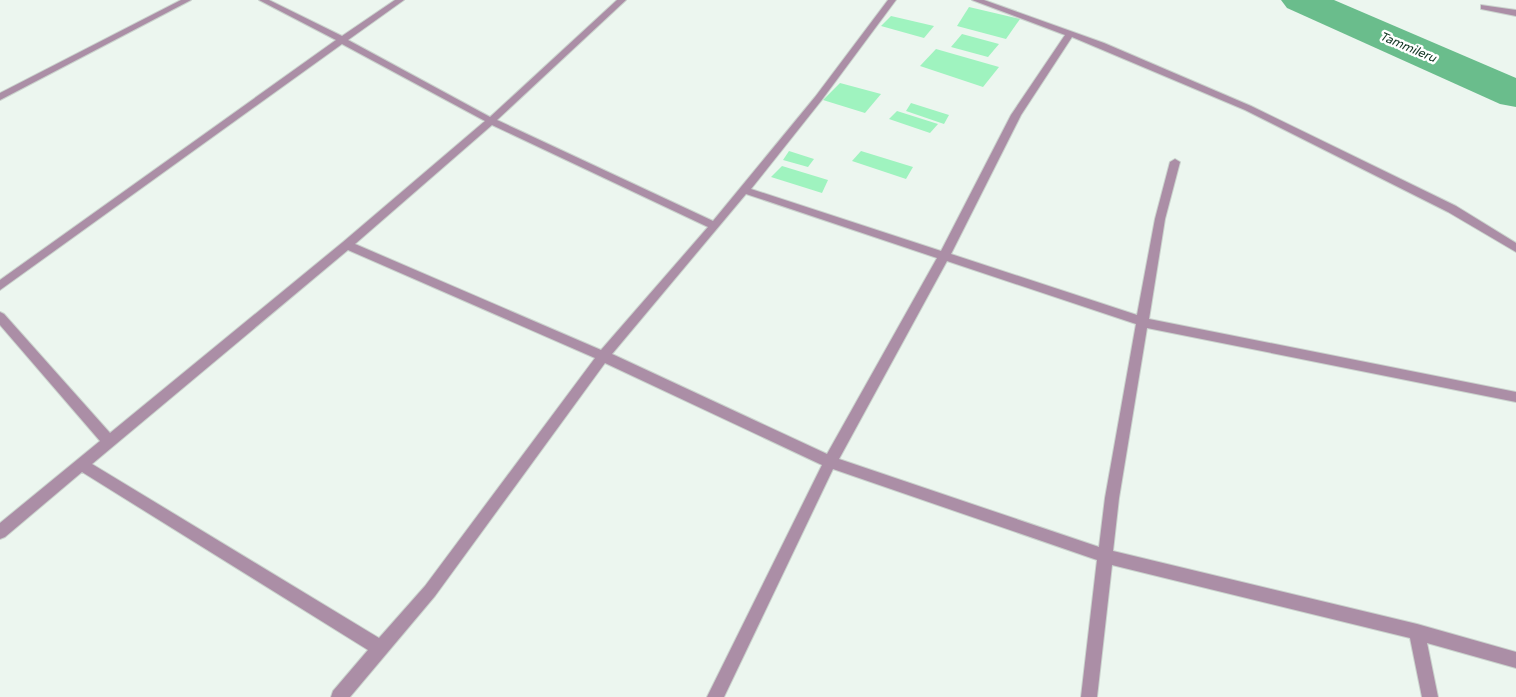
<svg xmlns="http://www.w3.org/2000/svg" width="1516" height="697" viewBox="0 0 1516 697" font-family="'Varela Round',sans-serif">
<rect width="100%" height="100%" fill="#ecf6ef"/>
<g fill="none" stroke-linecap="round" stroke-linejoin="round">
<path fill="#6abd8c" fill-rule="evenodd" d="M 1281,0 L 1334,0 L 1516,78 L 1516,107 L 1500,104 L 1287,8 Z"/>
</g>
<g fill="#9ff3bf">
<path d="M 969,7 L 1020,19 L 1006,39 L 957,26 Z"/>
<path d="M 891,16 L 934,26 L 924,38 L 881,26 Z"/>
<path d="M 962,34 L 999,44 L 988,57 L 951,47 Z"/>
<path d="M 936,49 L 999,67 L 983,87 L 920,66 Z"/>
<path d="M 840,83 L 881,94 L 865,113 L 823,100 Z"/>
<path d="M 911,103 L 949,115 L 944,124 L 906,111 Z"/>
<path d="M 897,111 L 938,124 L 930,133 L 889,119 Z"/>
<path d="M 789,151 L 814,159 L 808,167 L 783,160 Z"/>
<path d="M 861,151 L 913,167 L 906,179 L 852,161 Z"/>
<path d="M 782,166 L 828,180 L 822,193 L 771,177 Z"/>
</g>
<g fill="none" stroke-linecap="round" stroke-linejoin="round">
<g stroke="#cad3cd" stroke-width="2">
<g id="minor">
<path d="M 181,0 L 191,0 L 0,100 L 0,93 Z"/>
<path d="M 259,0 L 269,0 L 342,36 L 395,0 L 404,0 L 348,40 L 490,117 L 617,0 L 626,0 L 497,120 L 713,221 L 815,97 L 888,0 L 896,0 L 821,101 L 751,189 L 941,251 L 1011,115 L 1065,35 L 972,0 L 984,0 L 1104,43 L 1251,106 L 1456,206 L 1516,243 L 1516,252 L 1448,212 L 1245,110 L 1072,37 L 1021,115 L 951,254 L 1137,315 L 1155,219 L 1170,162 L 1175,159 L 1180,162 L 1165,219 L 1149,319 L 1516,392 L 1516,402 L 1147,328 L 1119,498 L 1113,551 L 1417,624 L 1516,652 L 1516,668 L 1427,643 L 1438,697 L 1422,697 L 1410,638 L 1112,565 L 1097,697 L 1081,697 L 1097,560 L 833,469 L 724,697 L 707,697 L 822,465 L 605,363 L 435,596 L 350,697 L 331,697 L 333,691 L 368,650 L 82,472 L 5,537 L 0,539 L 0,523 L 100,441 L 0,325 L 0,312 L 4,314 L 110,433 L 343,242 L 485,121 L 342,44 L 0,290 L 0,280 L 336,40 ZM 492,125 L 708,227 L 601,350 L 355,244 ZM 746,194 L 937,258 L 827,454 L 612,354 ZM 348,250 L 595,358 L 425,586 L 379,638 L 92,464 ZM 947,261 L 1136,324 L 1105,498 L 1099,547 L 839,459 Z"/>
<path d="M 1481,5 L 1516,10 L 1516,16 L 1481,9 Z"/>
</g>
</g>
<use href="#minor" fill="#ab8ea6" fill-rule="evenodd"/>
</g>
<g text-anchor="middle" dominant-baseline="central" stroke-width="5" stroke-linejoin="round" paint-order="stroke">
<g font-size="12" font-style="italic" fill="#0f3320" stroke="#fff">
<text transform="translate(1408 47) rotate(23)">Tammileru</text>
</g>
</g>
</svg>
